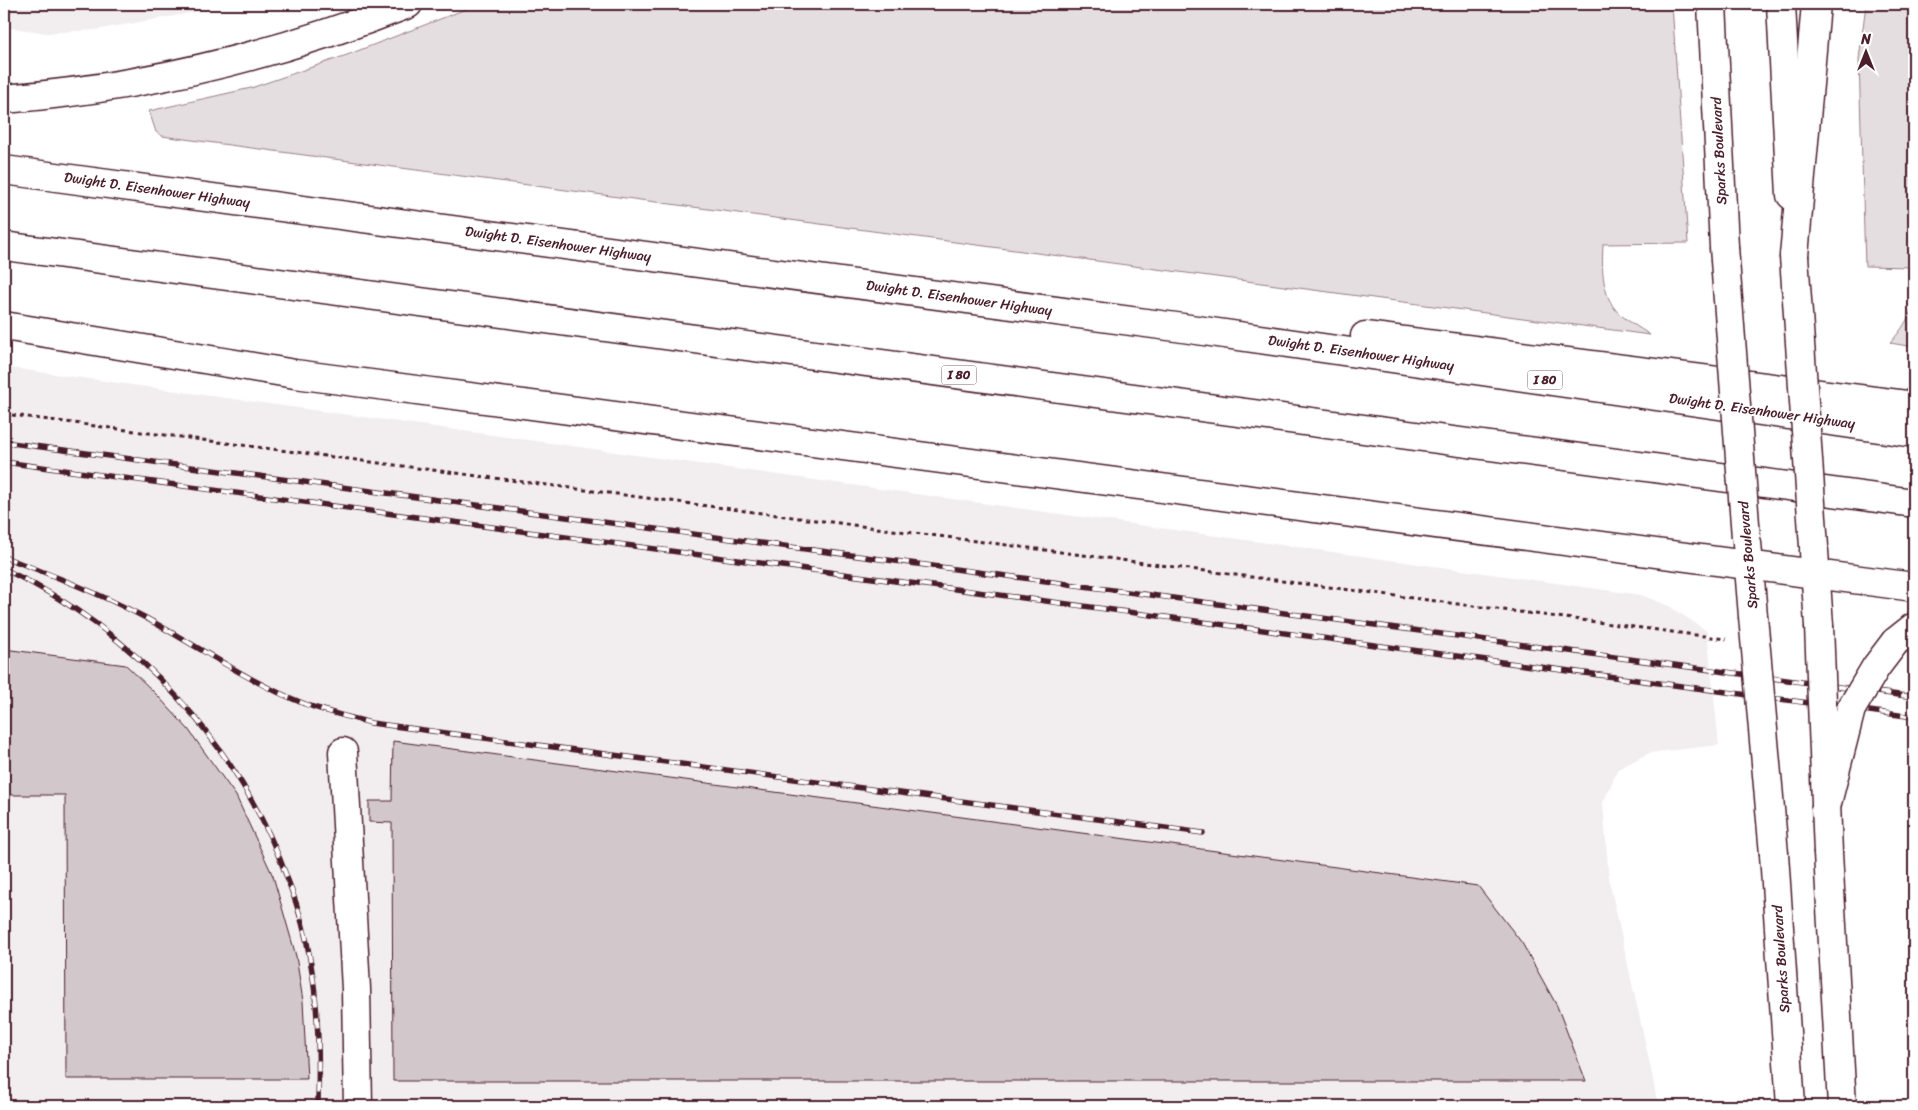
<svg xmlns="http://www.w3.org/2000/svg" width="1918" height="1110" viewBox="0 0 1918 1110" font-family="Sriracha,sans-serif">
<rect width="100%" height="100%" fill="#fff"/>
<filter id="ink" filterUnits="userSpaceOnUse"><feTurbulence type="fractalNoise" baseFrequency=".02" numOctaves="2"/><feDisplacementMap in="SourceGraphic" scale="10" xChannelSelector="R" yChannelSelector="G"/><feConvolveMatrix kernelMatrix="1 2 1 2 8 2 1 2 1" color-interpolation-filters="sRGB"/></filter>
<g filter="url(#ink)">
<g fill="#f2eeef">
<path d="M 4,4 L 221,4 L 191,13 L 95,30 L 47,33 L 4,27 Z"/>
<path d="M 4,367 L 1641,595 L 1669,606 L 1707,631 L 1719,745 L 1649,753 L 1618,769 L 1603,803 L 1609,880 L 1651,1069 L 1658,1106 L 4,1106 Z"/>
</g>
<g fill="#e5dee0" stroke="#987e86">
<path d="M 479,4 L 1672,4 L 1688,243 L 1603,244 C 1602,265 1601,291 1615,309 C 1622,318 1640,328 1650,335 L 162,136 L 156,132 L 149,111 L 251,88 L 347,55 Z"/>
<path d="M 1866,4 L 1914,4 L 1914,347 L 1890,343 C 1915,315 1915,302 1912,267 L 1865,266 L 1859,59 Z"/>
</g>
<g fill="#d2c7cb" stroke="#4a1f2b">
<path d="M 4,649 L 126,665 L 157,695 L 188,729 L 236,796 L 273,876 L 296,956 L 303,1001 L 307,1079 L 66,1079 L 65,795 L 4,795 Z"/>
<path d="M 393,741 L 1478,886 L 1522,943 L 1557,1006 L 1586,1081 L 393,1081 L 392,823 L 369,822 L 369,801 L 392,801 Z"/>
</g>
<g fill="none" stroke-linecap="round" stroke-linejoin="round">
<g stroke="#4a1f2b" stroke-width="31">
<path id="minor" d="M 343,752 L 356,989 L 358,1106"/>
</g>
<g stroke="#4a1f2b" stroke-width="31">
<g id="major">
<path d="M 1712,4 L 1724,247"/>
<path d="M 1781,4 L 1791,195"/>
<path d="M 1747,543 L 1753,616"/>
<path d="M 1814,551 L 1819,626"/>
<path d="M 1828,853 L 1842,1106"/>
<path d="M 1774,854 L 1791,1106"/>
</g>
</g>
<g stroke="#4a1f2b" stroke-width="31">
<g id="highway">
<path d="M 4,99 C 143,88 278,55 408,4"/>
<path d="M 4,170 L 1176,327 L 1914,433"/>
<path d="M 4,246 L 1914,503"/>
<path d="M 1794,256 L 1816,4"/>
<path d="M 4,326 L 295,374 L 1914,587"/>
<path d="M 1365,336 L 1914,406"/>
<path d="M 1895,642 L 1914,627"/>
</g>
</g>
<path stroke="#4a1f2b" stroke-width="3" stroke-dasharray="4 4" stroke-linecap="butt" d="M 4,414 L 1726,639"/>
<use href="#minor" stroke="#fff" stroke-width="28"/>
<use href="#major" stroke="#fff" stroke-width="28"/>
<use href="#highway" stroke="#fff" stroke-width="28"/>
<g stroke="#4a1f2b" stroke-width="5.5">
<g id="rail">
<path d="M 4,442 L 1914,697"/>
<path d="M 4,462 L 1914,717"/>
<path d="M 4,557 C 52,575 99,593 144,617 C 198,646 248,682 305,704 C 327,712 349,717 371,723 L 1203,833"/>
<path d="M 4,569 C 136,631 240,745 289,883 C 298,907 306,933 310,959 C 319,1008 319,1057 318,1106"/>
</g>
</g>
<use href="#rail" stroke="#fff" stroke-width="4" stroke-dasharray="11" stroke-linecap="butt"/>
<g stroke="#4a1f2b" stroke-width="31" stroke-linecap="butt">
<g id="major-bridge">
<path d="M 1724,247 L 1746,537"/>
<path d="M 1794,256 L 1814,547"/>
<path d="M 1753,616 L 1774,854"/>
<path d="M 1819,626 L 1828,853"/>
</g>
</g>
<g stroke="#4a1f2b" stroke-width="31" stroke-linecap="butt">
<path id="highway-bridge" d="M 1825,811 L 1851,709 L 1876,667 L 1895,642"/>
</g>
<use href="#major-bridge" stroke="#fff" stroke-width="28"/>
<use href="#highway-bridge" stroke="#fff" stroke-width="28"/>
</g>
</g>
<g text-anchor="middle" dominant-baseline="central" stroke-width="4" stroke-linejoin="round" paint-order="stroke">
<g fill="#fff" stroke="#80626b" stroke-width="1">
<rect x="941.5" y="365.5" width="35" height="19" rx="4"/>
<rect x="1527.5" y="370.5" width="35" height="19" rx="4"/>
</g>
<g font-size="12" font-weight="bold" fill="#4a1f2b">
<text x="959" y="375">I 80</text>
<text x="1545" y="380">I 80</text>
</g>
<g font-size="14" fill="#4a1f2b" stroke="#fff">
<text transform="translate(1719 151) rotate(-93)">Sparks Boulevard</text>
<text transform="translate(157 190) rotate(8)">Dwight D. Eisenhower Highway</text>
<text transform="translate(558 244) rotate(8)">Dwight D. Eisenhower Highway</text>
<text transform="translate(959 298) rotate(8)">Dwight D. Eisenhower Highway</text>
<text transform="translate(1361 353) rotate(8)">Dwight D. Eisenhower Highway</text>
<text transform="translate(1762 411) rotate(8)">Dwight D. Eisenhower Highway</text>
<text transform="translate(1748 555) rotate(-95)">Sparks Boulevard</text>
<text transform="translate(1781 959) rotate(-94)">Sparks Boulevard</text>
</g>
</g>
<rect width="1918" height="1110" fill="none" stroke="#fff" stroke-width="20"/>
<rect x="10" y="10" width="1898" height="1090" fill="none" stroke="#4a1f2b" stroke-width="2" filter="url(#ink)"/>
<g transform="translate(1866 52)" stroke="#ffffff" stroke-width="4" paint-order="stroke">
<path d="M0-4L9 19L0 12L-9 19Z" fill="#4a1f2b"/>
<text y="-8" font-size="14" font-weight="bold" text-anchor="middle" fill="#4a1f2b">N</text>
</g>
</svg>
